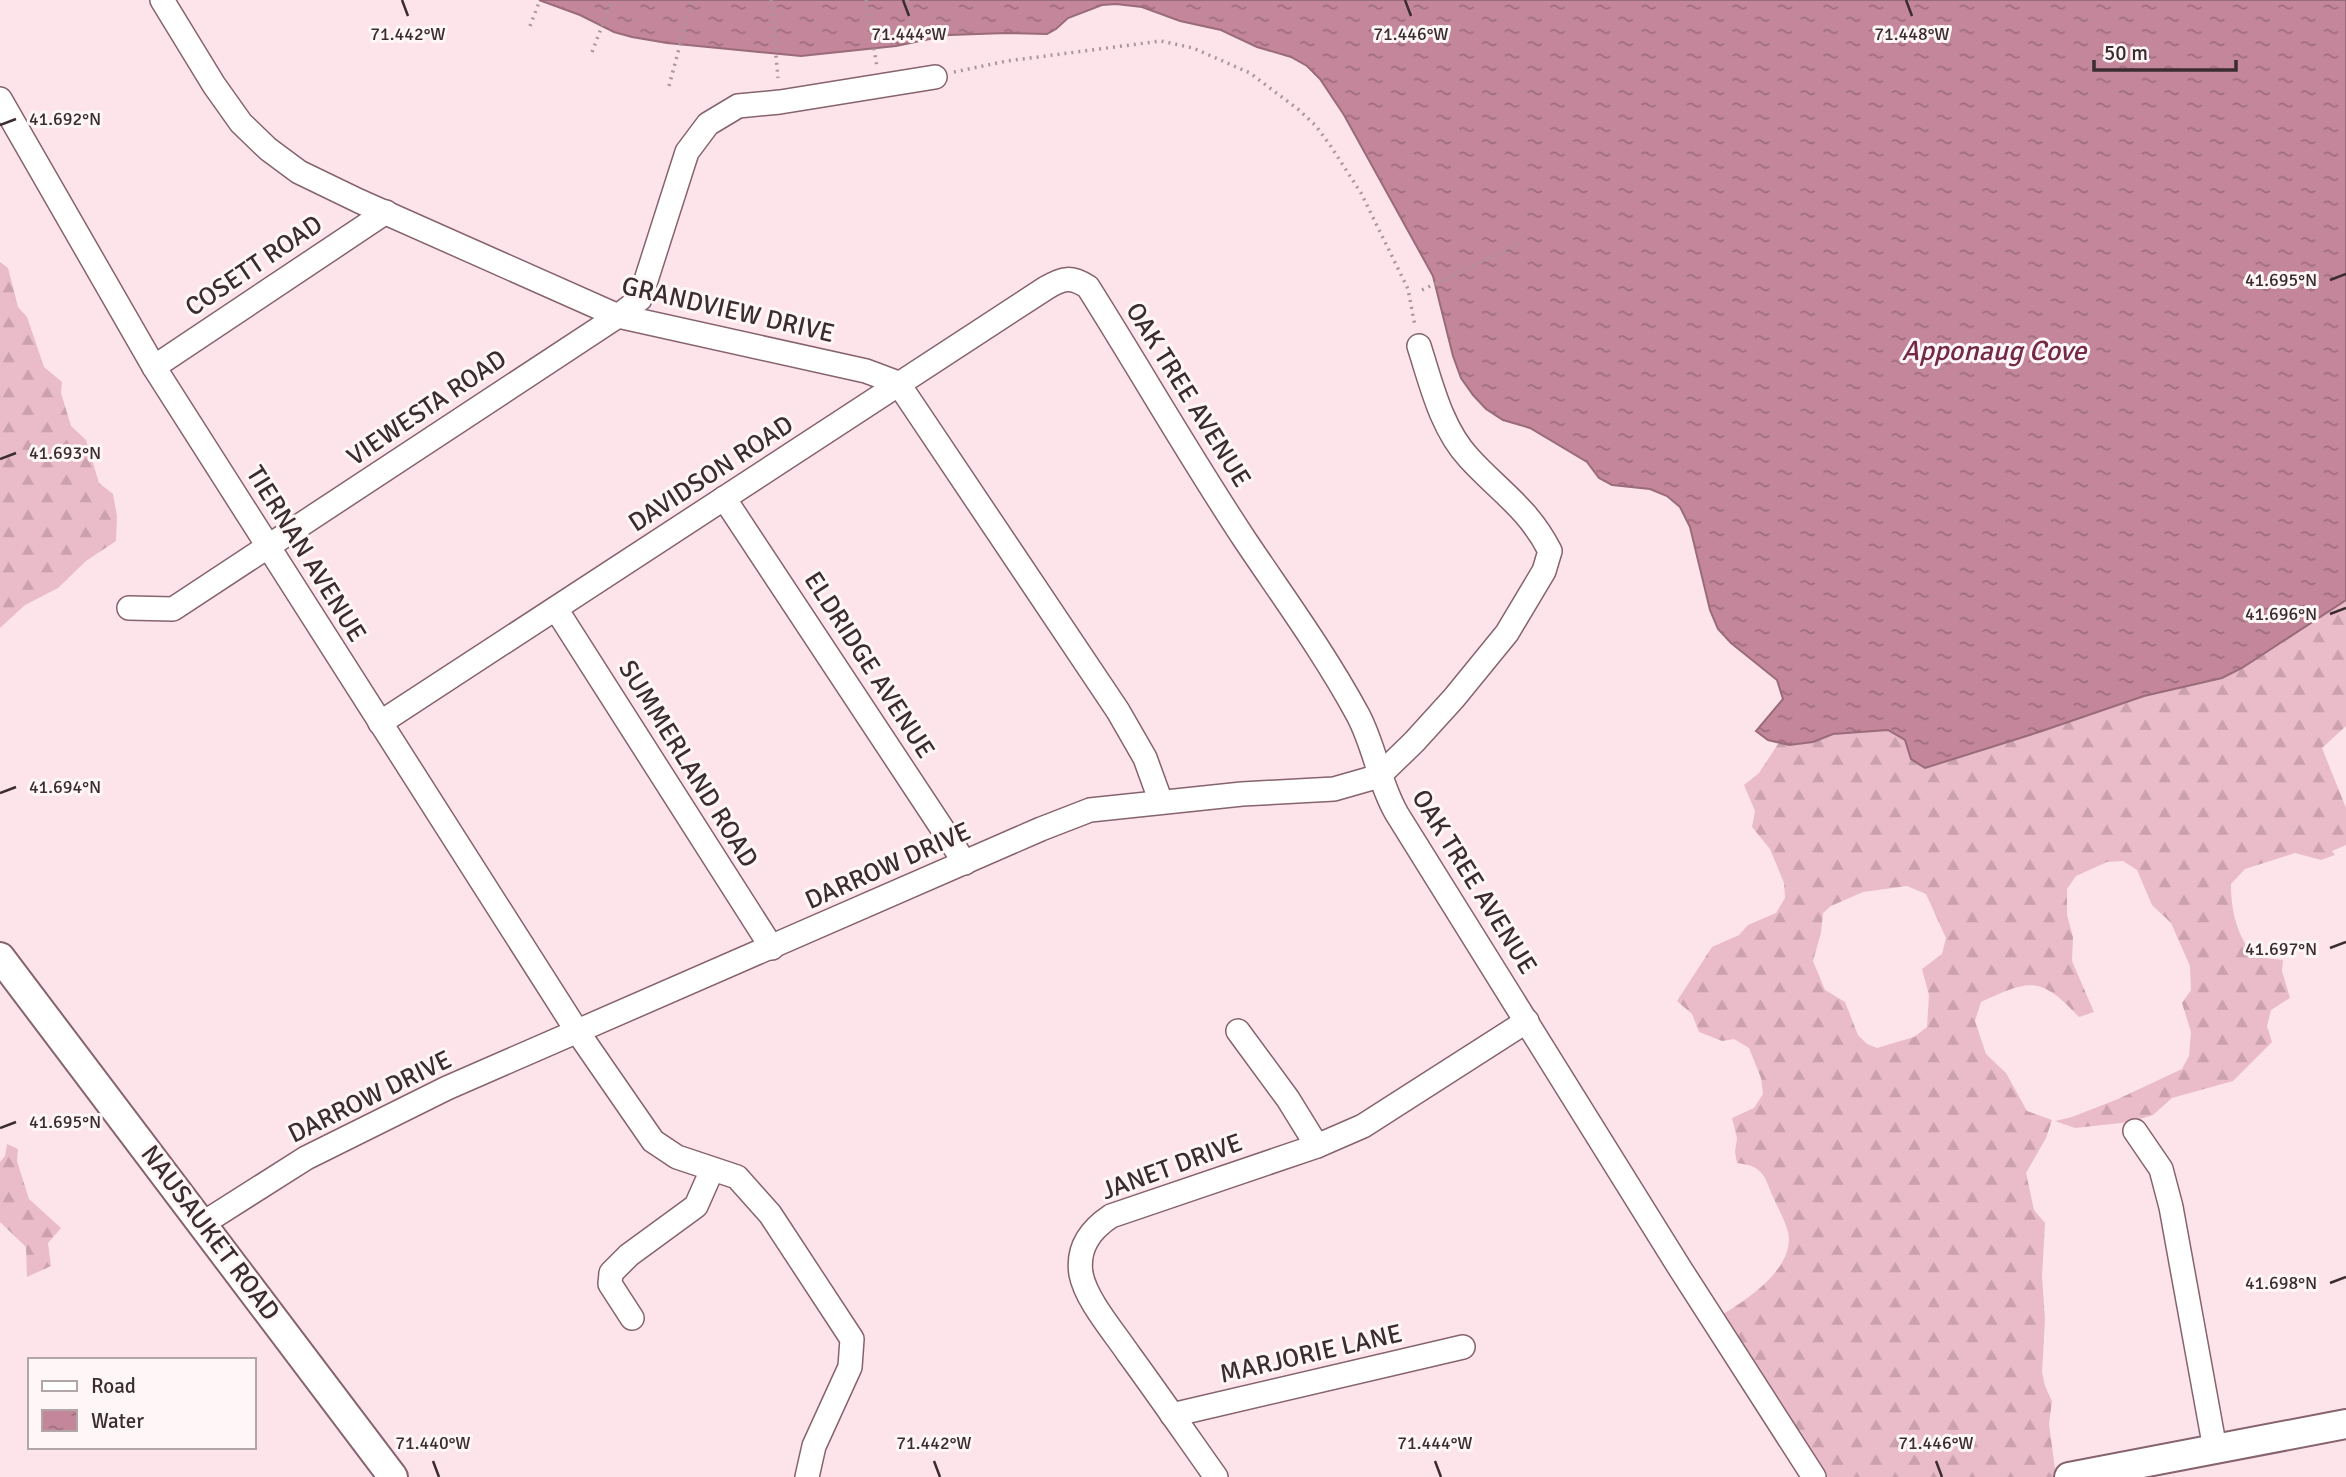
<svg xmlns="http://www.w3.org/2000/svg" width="2346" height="1477" viewBox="0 0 2346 1477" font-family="Signika,sans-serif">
<defs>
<pattern id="forest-firs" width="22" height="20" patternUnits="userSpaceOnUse" patternTransform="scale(1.75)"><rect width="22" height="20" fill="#eabbc9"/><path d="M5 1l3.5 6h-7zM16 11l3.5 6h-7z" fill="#caa1ad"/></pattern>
<pattern id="water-ripples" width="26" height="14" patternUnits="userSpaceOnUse" patternTransform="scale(1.75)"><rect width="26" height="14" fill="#c3869a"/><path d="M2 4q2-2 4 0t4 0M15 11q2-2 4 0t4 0" fill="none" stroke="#a06e7e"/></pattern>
</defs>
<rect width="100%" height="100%" fill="#fde4eb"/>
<g fill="url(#forest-firs)" fill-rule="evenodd">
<path d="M 0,262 L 8,268 L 18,307 L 27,317 L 44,367 L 62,382 L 61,393 L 71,426 L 86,440 L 99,483 L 113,494 L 117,516 L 116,541 L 86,561 L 58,588 L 25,605 L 0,628 Z"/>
<path d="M 2346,600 L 2346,726 L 2322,748 L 2346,808 L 2346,845 L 2332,851 L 2335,855 L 2321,860 L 2295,853 L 2245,869 L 2231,884 C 2231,912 2237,936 2255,957 L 2283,960 L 2282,971 L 2290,998 L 2271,1010 L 2267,1026 L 2272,1042 L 2233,1081 L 2172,1098 L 2153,1115 L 2130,1122 L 2075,1128 L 2055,1121 L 2072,1117 L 2118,1099 L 2182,1069 L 2189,1056 L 2191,1032 L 2182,1003 L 2191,990 L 2190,966 L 2171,923 L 2152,905 L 2137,870 L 2123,861 L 2107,862 L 2076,876 L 2067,889 L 2067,915 L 2073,937 L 2072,961 L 2094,1012 L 2079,1017 C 2040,976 2031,979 1981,1002 L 1975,1021 L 1986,1054 L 2006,1073 L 2027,1111 L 2052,1120 L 2046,1138 L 2026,1173 L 2034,1210 L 2045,1223 L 2042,1276 L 2045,1320 L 2042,1372 L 2045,1386 L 2052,1401 L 2049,1424 L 2056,1477 L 1812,1477 L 1715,1319 C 1742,1303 1796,1270 1788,1232 C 1785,1220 1778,1208 1773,1197 C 1764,1175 1763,1166 1737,1163 L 1735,1152 L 1737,1138 L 1732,1118 L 1754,1108 L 1763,1094 L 1761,1078 L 1749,1048 L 1734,1039 L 1722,1041 L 1699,1032 L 1692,1014 L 1677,1001 L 1712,947 L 1739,935 L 1748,925 L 1776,913 L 1785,898 L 1784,883 L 1770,849 L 1752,827 L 1755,811 L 1744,785 L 1759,773 L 1778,744 L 1813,742 L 1833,734 L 1889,730 L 1905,740 L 1911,759 L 1947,762 L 2144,696 L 2222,678 ZM 1907,886 L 1926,894 L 1946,938 L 1942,954 L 1922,969 L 1929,995 L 1927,1027 L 1914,1037 L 1877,1048 L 1867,1044 L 1858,1035 L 1845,1002 L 1825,990 L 1813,961 L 1821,933 L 1823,913 L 1831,906 L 1863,892 Z"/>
<path d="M 7,1144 L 18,1149 L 17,1161 L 29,1199 L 61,1228 L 48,1243 L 51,1266 L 27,1277 L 26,1247 L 0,1222 L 0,1162 L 5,1156 Z"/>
</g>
<path fill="url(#water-ripples)" stroke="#9a6b7a" stroke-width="2" d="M 539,0 L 2346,0 L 2346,600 L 2242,668 L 2222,678 L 2144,696 L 2039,732 L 1925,768 L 1911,759 L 1905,740 L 1888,730 L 1833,734 L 1813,742 L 1789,745 L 1768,740 L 1756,731 L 1783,699 L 1777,680 L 1731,643 L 1718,629 L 1710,610 L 1690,527 L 1680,507 L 1667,496 L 1650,489 L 1612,485 L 1599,478 L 1587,462 L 1530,428 L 1503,420 L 1486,409 L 1473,395 L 1461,378 L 1453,356 L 1433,276 L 1344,115 L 1320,79 L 1307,66 L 1291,57 L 1257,47 L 1221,30 L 1180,21 L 1142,7 L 1116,4 L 1102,5 L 1068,18 L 1056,29 L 1047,34 L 1007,33 L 949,35 L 896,46 L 801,56 L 667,43 L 632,37 L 614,32 L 580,15 Z"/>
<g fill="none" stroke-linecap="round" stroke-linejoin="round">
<g stroke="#86636e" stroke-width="26">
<g id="minor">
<path d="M 162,0 L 214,85 L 241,123 L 268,149 L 299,172 L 359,201 L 618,316 L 866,371 L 898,383 L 1118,711 L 1145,758 L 1161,802"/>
<path d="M 0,99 L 154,367 L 577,1031 L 653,1141 L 677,1157 L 737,1177 L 770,1214 L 852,1339 L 850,1367 L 814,1446 L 807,1477"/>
<path d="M 154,367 L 386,212"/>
<path d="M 724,498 L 965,863"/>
<path d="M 129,608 L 173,609 L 618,316 L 640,299 L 687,152 L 708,124 L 738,106 L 780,102 L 935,77"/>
<path d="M 556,609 L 772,948"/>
<path d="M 380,723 L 1046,288 C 1063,278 1071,276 1088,287 C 1141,371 1190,457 1245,540 C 1284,598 1325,654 1358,715 C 1375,747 1379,783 1397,814 L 1681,1270 L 1814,1477"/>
<path d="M 1238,1031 L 1288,1099 L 1317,1146"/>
<path d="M 2135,1131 L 2161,1169 L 2171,1207 L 2215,1449"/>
<path d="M 202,1224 L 306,1158 L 447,1088 L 1041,829 L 1090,810 L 1242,794 L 1334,789 L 1369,779 L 1382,773 L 1414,742 L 1454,698 L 1507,633 L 1544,571 L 1550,551 C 1528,508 1499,491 1469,458 C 1441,428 1431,383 1419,346"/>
<path d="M 632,1318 L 610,1284 L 611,1273 L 629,1255 L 696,1206 L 712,1170"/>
<path d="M 1172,1415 L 1463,1347"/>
<path d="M 1216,1477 C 1187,1436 1158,1394 1128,1353 C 1114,1332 1086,1300 1081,1274 C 1077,1248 1090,1230 1111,1216 L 1317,1146 L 1363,1126 L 1527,1021"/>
</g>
</g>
<g stroke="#86636e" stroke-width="32">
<g id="tertiary">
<path d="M 0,957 L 393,1477"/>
<path d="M 2069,1477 L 2346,1424"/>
</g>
</g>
<g stroke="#ab969c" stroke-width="3.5" stroke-dasharray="2 5" stroke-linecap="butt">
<path d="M 771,0 L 778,78"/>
<path d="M 866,0 L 877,67"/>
<path d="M 907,0 L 911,30"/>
<path d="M 530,26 L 540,0"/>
<path d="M 592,52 L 612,0"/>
<path d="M 954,72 L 1007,61 L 1161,41 L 1193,48 L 1250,73 L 1299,110 L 1316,126 L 1330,145 L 1361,193 L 1408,289 L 1415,326"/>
<path d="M 669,86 L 692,0"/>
<path d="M 1422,290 L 1520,244"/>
</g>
<use href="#minor" stroke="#fff" stroke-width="23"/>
<use href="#tertiary" stroke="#fff" stroke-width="28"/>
</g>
<path fill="none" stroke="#3b2c30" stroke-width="2.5" d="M 402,0 L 408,16M 903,0 L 909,16M 1405,0 L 1411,16M 1906,0 L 1912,16M 0,125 L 16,119M 2330,280 L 2346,274M 0,459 L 16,453M 2330,614 L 2346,608M 0,793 L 16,787M 2330,948 L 2346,942M 0,1128 L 16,1122M 2330,1283 L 2346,1277M 433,1461 L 439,1477M 934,1461 L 940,1477M 1435,1461 L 1441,1477M 1936,1461 L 1942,1477"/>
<g text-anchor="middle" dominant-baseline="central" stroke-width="6" stroke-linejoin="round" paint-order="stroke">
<g font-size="26" fill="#3b2c30" stroke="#fff6f8">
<text transform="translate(254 266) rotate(-34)">COSETT ROAD</text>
<text transform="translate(728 310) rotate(13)">GRANDVIEW DRIVE</text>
<text transform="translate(1188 395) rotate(58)">OAK TREE AVENUE</text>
<text transform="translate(427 408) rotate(-34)">VIEWESTA ROAD</text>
<text transform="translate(711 474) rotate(-33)">DAVIDSON ROAD</text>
<text transform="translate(306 554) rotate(58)">TIERNAN AVENUE</text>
<text transform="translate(869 665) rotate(57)">ELDRIDGE AVENUE</text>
<text transform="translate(688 764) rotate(58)">SUMMERLAND ROAD</text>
<text transform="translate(888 866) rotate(-24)">DARROW DRIVE</text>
<text transform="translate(1474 882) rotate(58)">OAK TREE AVENUE</text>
<text transform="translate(370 1097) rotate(-26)">DARROW DRIVE</text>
<text transform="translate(1172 1167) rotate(-20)">JANET DRIVE</text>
<text transform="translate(210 1233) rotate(53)">NAUSAUKET ROAD</text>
<text transform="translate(1311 1354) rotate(-13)">MARJORIE LANE</text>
</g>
<g font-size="28" font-style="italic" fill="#742a47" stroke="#fff6f8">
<text x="1994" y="351">Apponaug Cove</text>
</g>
</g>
<g font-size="18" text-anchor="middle" fill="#3b2c30" stroke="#fff6f8" stroke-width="6" stroke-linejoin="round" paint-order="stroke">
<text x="408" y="40">71.442°W</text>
<text x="909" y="40">71.444°W</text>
<text x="1411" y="40">71.446°W</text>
<text x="1912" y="40">71.448°W</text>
<text x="65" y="125">41.692°N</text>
<text x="2281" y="286">41.695°N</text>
<text x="65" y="459">41.693°N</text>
<text x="2281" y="620">41.696°N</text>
<text x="65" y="793">41.694°N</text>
<text x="2281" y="955">41.697°N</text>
<text x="65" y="1128">41.695°N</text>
<text x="2281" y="1289">41.698°N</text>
<text x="433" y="1449">71.440°W</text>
<text x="934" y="1449">71.442°W</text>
<text x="1435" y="1449">71.444°W</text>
<text x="1936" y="1449">71.446°W</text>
</g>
<rect x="28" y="1358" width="228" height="91" fill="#fff6f8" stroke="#b1a5a8" stroke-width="2"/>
<rect x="42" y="1381" width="35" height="10" fill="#ffffff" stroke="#b1a5a8" stroke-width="2"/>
<text x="91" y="1393" font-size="21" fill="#3b2c30">Road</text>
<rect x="42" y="1410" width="35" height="21" fill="url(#water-ripples)" stroke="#b1a5a8" stroke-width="2"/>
<text x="91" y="1428" font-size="21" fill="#3b2c30">Water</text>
<path d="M2094 60v10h142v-10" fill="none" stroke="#3b2c30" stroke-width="3.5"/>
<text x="2104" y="60" font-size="21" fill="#3b2c30" stroke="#fff6f8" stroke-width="5" paint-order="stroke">50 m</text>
</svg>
